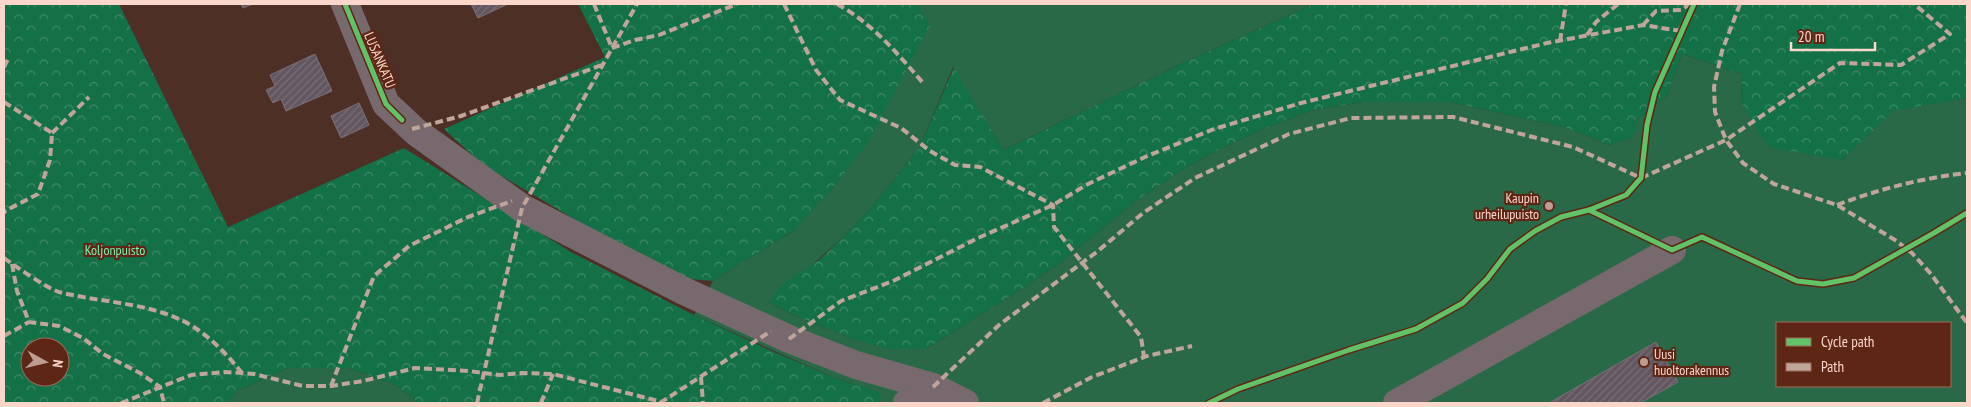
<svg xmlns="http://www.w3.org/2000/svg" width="1971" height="407" viewBox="0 0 1971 407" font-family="'PT Sans Narrow',sans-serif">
<defs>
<pattern id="forest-crowns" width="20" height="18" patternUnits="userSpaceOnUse" patternTransform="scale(1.25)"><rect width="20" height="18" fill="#137047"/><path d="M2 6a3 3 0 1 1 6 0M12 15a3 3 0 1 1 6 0" fill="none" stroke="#428a69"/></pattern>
<pattern id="building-hatch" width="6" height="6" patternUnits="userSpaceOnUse" patternTransform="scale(1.25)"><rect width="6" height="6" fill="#625761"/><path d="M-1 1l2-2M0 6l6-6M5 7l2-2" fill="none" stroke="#796e76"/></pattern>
</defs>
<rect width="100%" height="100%" fill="#4d2f26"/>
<g fill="#2a6947" fill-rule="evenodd">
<path d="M 916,4 L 1313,4 L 1178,65 L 1003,150 L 953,67 L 919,148 L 869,210 L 842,238 L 769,303 L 789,313 L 850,338 L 926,349 L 1022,289 L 1064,260 L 1136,201 L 1181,171 L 1208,155 L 1259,131 L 1310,111 L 1363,102 L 1450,102 L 1567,128 L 1609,145 L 1632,137 L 1639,118 L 1667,96 L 1682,54 L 1741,74 L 1742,103 L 1842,160 L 1893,110 L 1967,98 L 1967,403 L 874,403 L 879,400 L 878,392 L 835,378 L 694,315 L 713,281 L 792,232 ZM 1777,323 L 1950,323 L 1950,386 L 1777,386 Z"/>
<path d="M 288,368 L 349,368 L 397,386 L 419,403 L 228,403 L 237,391 Z"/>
</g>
<g fill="url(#forest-crowns)" fill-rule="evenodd">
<path d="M 4,4 L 119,4 L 228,227 L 404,148 L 571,252 L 694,315 L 774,352 L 835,378 L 879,392 L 880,400 L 874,403 L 419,403 L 397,386 L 349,368 L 288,368 L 237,391 L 228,403 L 4,403 ZM 30,347 L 60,347 L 60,377 L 30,377 Z"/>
<path d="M 578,4 L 917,4 L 930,25 L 868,143 L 828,194 L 792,232 L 713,281 L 689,279 L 591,229 L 483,165 L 444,129 L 605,57 Z"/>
<path d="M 1313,4 L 1967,4 L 1967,98 L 1893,111 L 1842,160 L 1771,148 L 1759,133 L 1742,103 L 1741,74 L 1682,54 L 1667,96 L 1639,118 L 1633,137 L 1609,145 L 1567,128 L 1450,102 L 1363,102 L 1310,111 L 1259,131 L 1208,155 L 1181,171 L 1136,201 L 1064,260 L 1022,289 L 926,349 L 888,349 L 850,338 L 789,313 L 769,303 L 780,286 L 820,259 L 842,238 L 869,210 L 919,148 L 954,67 L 1003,150 L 1178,65 Z"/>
</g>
<g fill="url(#building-hatch)" stroke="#7b6f76">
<path d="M 241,4 L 253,4 L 243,8 Z"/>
<path d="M 471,4 L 508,4 L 478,18 Z"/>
<path d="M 315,54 L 332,91 L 286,111 L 281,99 L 273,103 L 266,90 L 275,86 L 270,75 Z"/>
<path d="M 359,103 L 369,125 L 341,138 L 331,116 Z"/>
<path d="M 1656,342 L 1678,382 L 1640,403 L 1549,403 Z"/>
</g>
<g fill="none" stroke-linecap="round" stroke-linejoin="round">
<g stroke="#77696e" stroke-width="28">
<path d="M 345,4 L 386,104 L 416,132 L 522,208 L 684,291 L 789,339 L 856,365 L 933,387 L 965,403"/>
<path d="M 907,403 L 933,387"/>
<path d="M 1397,403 L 1672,250"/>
</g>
<g stroke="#c0a59a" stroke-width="4" stroke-dasharray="8 4" stroke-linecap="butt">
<path d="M 594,4 L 612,48"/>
<path d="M 784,4 L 816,70 L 840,100 L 901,128 L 930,151 L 955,165 L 980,167 L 1053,205 L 1054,227 L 1141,337 L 1144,357"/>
<path d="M 837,4 C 873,24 897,53 924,84"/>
<path d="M 1740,4 L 1722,51 L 1714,87 L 1715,112 L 1726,140 L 1743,163 L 1774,184 L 1837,205 L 1895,240 L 1912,253 L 1931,274 L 1967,323"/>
<path d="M 1643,25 L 1656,11 L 1681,10 L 1690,4"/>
<path d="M 1587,35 L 1596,22 L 1618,4"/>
<path d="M 1560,41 L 1566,4"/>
<path d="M 612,48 L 635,40 L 659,35 L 737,4"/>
<path d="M 4,67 L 8,59"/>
<path d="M 4,102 L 52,133 L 50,160 L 38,194 L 5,211 L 4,213"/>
<path d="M 412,129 L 461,116 L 602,65"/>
<path d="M 52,133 L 89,97"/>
<path d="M 1837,205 C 1879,189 1922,178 1967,173"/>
<path d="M 4,258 C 16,267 47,288 59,292 C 98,302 141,302 179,319 C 204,330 225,352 242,373"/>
<path d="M 12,264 L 17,291 L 29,322 L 59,326 L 83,338 L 103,354 L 140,373 L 160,387 L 164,403"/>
<path d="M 4,336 L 29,322"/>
<path d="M 789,339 L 841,301 L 893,281 L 978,238 L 1053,205 L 1088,184 L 1145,157 L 1214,129 L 1301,103 L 1547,43 L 1643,25 L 1681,31"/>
<path d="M 701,377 L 703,403"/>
<path d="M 331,386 L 374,276 L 409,246 L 468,217 L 512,201"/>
<path d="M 933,387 L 999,325 L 1098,251 L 1143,213 L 1195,178 L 1289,134 L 1351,118 L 1453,117 L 1573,147 L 1641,178 L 1726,140 L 1840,63 L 1901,65 L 1950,34 L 1914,4"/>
<path d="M 121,403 L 191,375 L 225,372 L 242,373 L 254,374 L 303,386 L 331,386 L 363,381 L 415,368 L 469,371 L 500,375 L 522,373 L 553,374 L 662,402"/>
<path d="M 477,403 L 522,208 L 637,4"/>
<path d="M 541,403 L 553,374"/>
<path d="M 660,403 L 771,331"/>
<path d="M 1043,403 L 1092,377 L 1147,356 L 1192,346"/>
</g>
<g stroke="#5e2615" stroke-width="8">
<g id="cycleway">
<path d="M 345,4 L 386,104 L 402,120"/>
<path d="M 1589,210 L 1672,250 L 1702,237 L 1797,281 L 1823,284 L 1854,278 L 1934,233 L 1967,213"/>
<path d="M 1209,403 L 1238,389 L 1349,350 L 1416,329 L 1463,303 L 1487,279 L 1510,249 L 1535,231 L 1561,217 L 1589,210 L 1626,195 L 1641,178 L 1647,125 L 1655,92 L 1694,4"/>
</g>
</g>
<use href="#cycleway" stroke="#61c268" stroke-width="5"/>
</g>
<g fill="#bd9c91" stroke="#5e2615" stroke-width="2">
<circle cx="1549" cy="206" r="5"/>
<circle cx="1644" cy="362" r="5"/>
</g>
<g text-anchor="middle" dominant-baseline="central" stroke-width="4.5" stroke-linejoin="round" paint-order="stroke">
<g font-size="14" fill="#fad6cb" stroke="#5e2615">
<text transform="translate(380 60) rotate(67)">LUSANKATU</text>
</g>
<g font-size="14" fill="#fad6cb" stroke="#5e2615" text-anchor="end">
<text x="1539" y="198">Kaupin<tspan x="1539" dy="16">urheilupuisto</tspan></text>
<text x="1654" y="354" text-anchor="start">Uusi<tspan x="1654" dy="16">huoltorakennus</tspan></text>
</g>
<g font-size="14" fill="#77f3b1" stroke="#5e2615">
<text x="115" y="250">Koljonpuisto</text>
</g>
</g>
<rect width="1971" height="407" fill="none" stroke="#fad6cb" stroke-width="10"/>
<rect x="1776" y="322" width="175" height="65" fill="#5e2615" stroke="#9c6c5e"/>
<rect x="1786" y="338" width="25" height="8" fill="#61c268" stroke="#9c6c5e"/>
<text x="1821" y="347" font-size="15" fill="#fad6cb">Cycle path</text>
<rect x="1786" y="363" width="25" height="8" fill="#c0a59a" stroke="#9c6c5e"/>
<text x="1821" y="372" font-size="15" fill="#fad6cb">Path</text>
<g transform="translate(45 362) rotate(98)"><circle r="24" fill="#5e2615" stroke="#9c6c5e"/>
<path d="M0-4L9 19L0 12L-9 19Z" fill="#bd9c91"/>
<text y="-8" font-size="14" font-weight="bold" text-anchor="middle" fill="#fad6cb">N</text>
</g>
<path d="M1791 42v8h84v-8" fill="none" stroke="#fad6cb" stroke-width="2.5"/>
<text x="1798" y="42" font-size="15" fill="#fad6cb" stroke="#5e2615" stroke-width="4" paint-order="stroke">20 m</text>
</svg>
